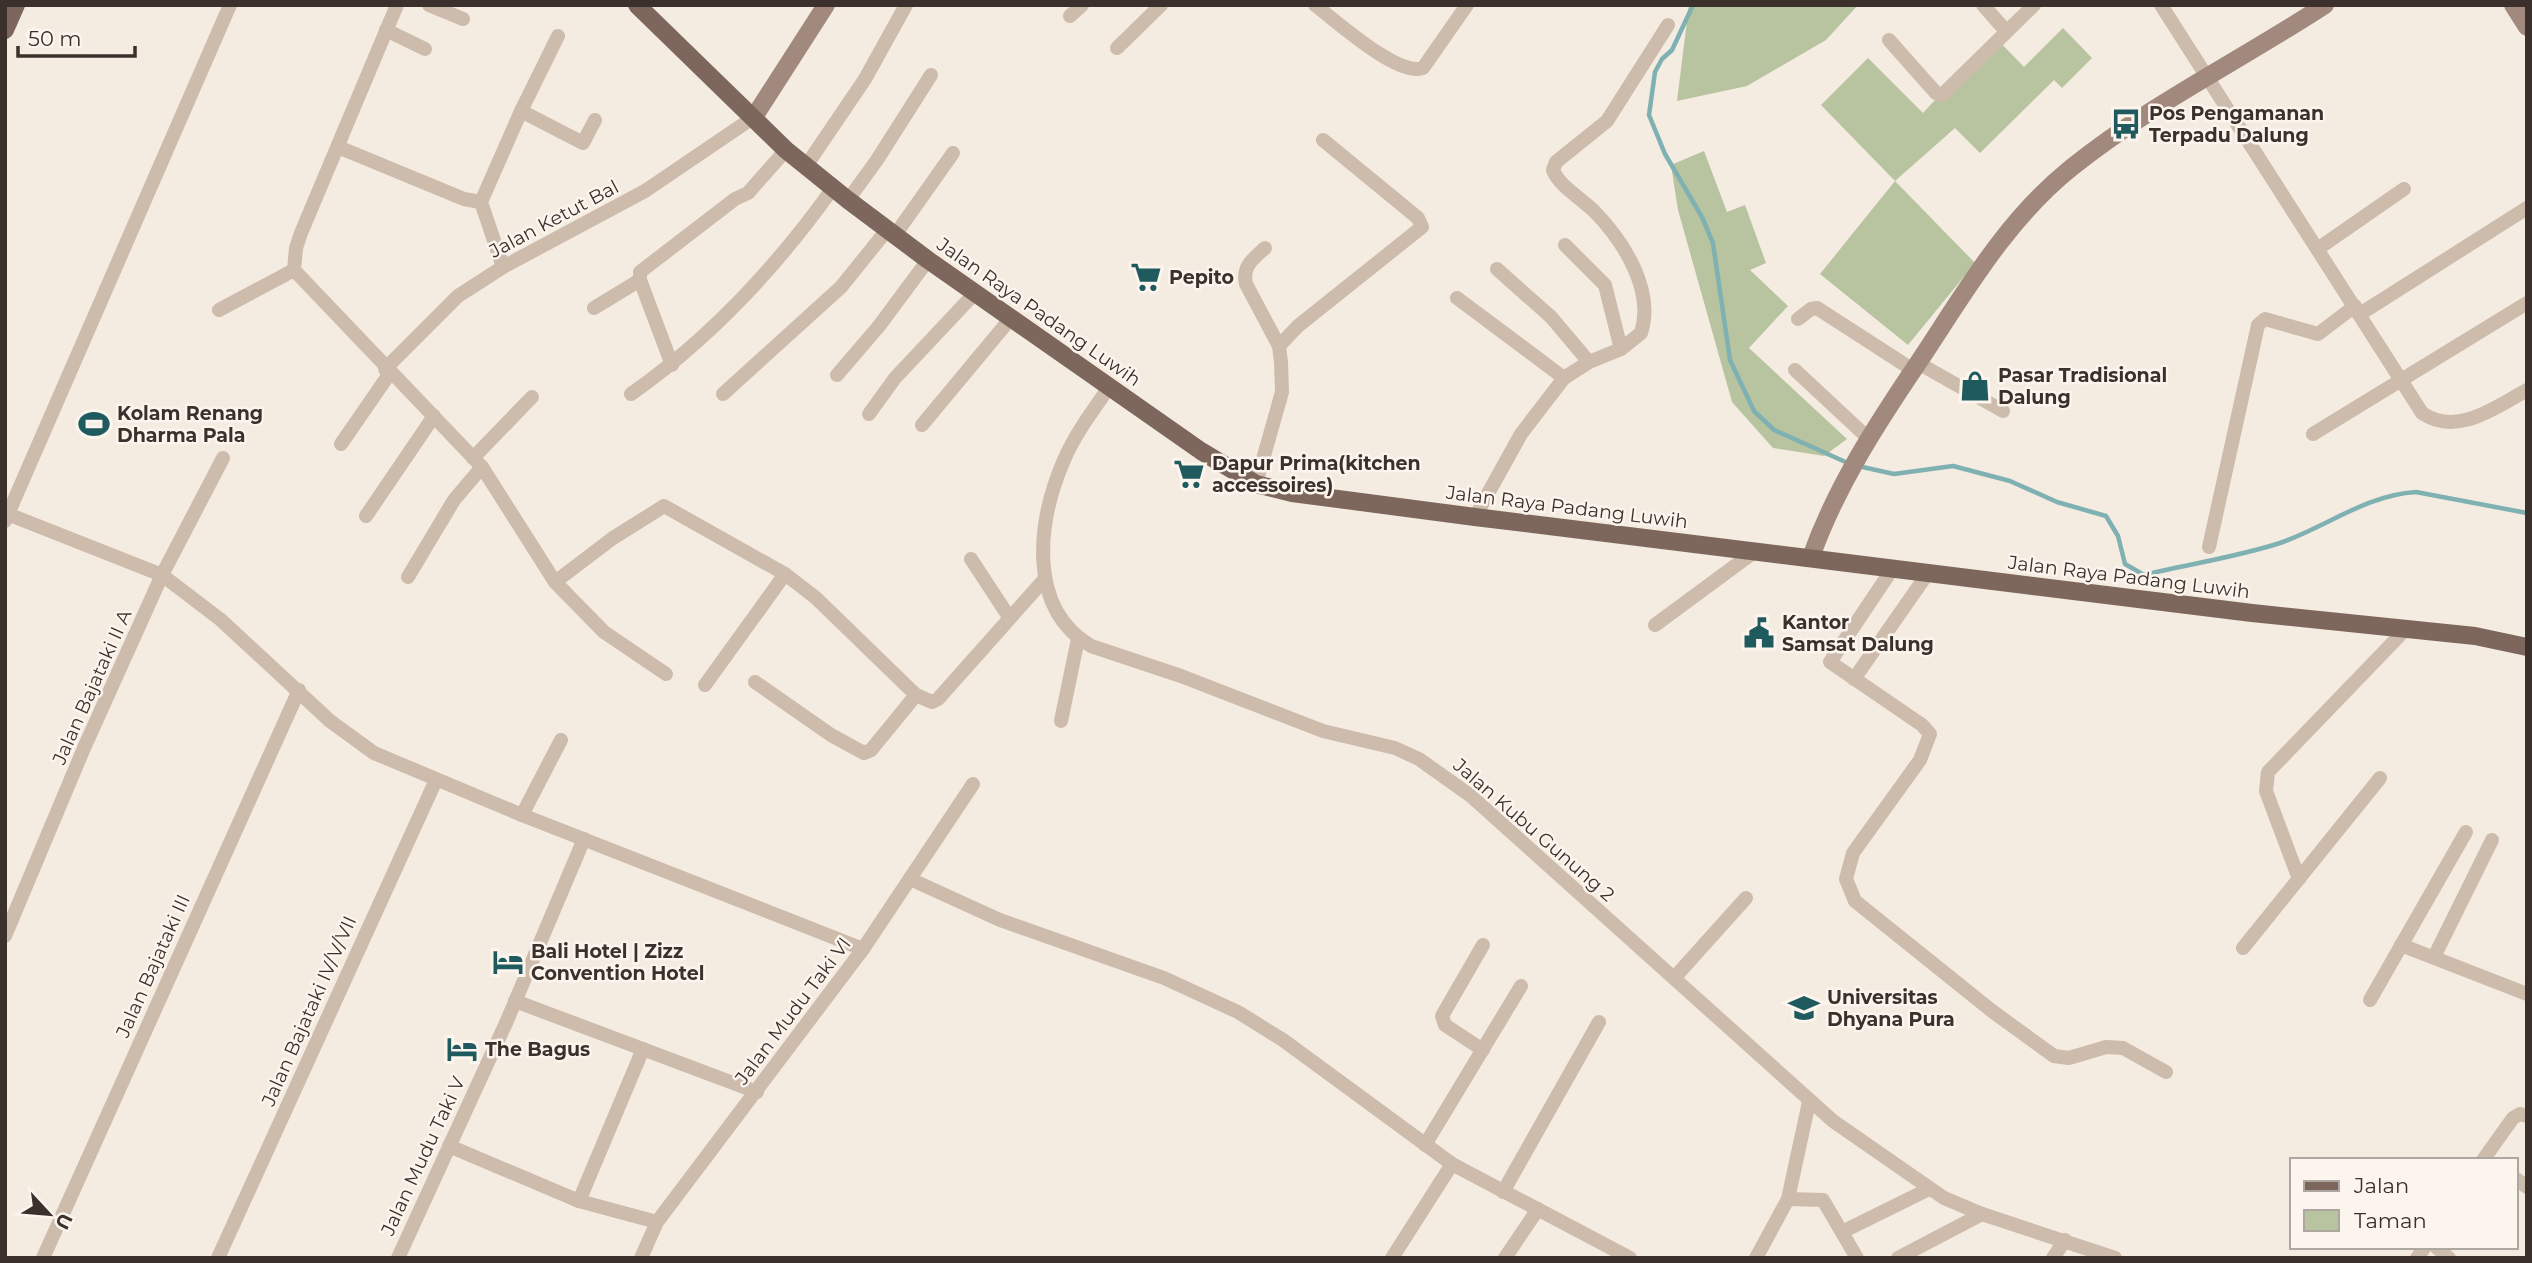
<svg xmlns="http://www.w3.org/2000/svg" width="2532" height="1263" viewBox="0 0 2532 1263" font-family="Montserrat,sans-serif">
<rect width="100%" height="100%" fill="#f4ebe1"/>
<g fill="#b8c4a0">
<path d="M 1689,5 L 1858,5 L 1826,40 L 1747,86 L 1677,101 Z"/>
<path d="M 2063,28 L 2092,58 L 2062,88 L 2054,80 L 1980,153 L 1955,128 L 1895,181 L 1975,263 L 1908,345 L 1820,274 L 1895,181 L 1821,105 L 1868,58 L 1923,113 L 1994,36 L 2024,67 Z"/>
<path d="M 1704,151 L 1727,212 L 1745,205 L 1766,263 L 1750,270 L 1788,306 L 1749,348 L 1847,439 L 1824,456 L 1773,448 L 1732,402 L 1678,210 L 1671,165 Z"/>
</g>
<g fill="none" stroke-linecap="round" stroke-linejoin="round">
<g stroke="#7fb0b2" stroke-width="4.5">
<path d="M 1693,5 L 1672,50 L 1662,59 L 1655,72 L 1649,115 L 1665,154 L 1702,217 L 1713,243 L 1730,360 L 1754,411 L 1774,430 L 1850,464"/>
<path d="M 1858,466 L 1894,474 L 1953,466 L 2010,481 L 2057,502 L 2106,516 L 2118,536 L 2125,564 L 2144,575 C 2189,564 2237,557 2280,543 C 2326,527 2366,495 2416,492 L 2527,513"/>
</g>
<g stroke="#cdbbac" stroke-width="14">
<path d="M 397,5 L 301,233 L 296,248 L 294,270 L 482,467 L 555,582 L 604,632 L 666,674"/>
<path d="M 429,5 L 463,19"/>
<path d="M 1315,5 C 1336,21 1398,77 1423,68 L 1467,5"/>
<path d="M 1983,5 L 2006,31"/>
<path d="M 2161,5 L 2422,413 C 2457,437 2496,407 2527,390"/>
<path d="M 1070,16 L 1082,5"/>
<path d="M 386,30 L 425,49"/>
<path d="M 1889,40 L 1936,93 L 1942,95 L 2034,5"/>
<path d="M 1117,48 L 1161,5"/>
<path d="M 521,111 L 583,143 L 595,120"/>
<path d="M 338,147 L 464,199 L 481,202"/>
<path d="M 806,166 L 865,79 L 906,5"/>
<path d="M 848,200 L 877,160 L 931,75"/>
<path d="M 895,235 L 953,153"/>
<path d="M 1565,245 L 1605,285 L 1621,349"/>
<path d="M 2319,248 L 2404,189"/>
<path d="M 503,267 L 481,202 L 521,111 L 558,36"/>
<path d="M 1497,269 L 1551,317 L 1589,362"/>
<path d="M 1457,298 L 1564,378"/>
<path d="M 594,308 L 640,280"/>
<path d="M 219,310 L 294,270"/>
<path d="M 2360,314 L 2527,208"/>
<path d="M 1798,319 L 1811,309 L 1817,308 L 1913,370"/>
<path d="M 1279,346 L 1298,326 L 1422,227 L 1418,218 L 1323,140"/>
<path d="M 1918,363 L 2003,411"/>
<path d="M 672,365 L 640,280 L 640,272 L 735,199 L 748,193 L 786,150"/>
<path d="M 385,369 L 458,296 L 503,267 L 645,191 L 754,117"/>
<path d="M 1795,370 L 1868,438"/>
<path d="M 837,375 L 879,326 L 928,260"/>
<path d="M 1110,386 C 1094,409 1075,434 1064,460 C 1038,520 1026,608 1091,646 L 1181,676 L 1323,731 L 1395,748 L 1419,759 L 1471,796 L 1833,1121 L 1944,1198 L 1982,1214 L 2115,1258"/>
<path d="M 631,394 C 709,339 778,265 833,188"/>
<path d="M 723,394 L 841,287 L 887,230"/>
<path d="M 869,414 L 895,378 L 975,293"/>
<path d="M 922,425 L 1011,318"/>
<path d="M 2313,434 L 2527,303"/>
<path d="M 341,444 L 390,373"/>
<path d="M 473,458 L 532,397"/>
<path d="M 1256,484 L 1282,392 L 1281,362 L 1279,346 L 1246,284 C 1242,266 1253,259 1265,248"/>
<path d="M 5,513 L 162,575 L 221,620 L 330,721 L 374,753 L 522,815 L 863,949"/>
<path d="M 366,516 L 434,416"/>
<path d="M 1475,517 L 1521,434 L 1564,378 L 1589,362 L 1621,349 L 1641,333 C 1655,290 1623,241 1595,212 C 1582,199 1559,186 1553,170 L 1556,162 L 1607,121 L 1668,25"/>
<path d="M 5,521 L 230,5"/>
<path d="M 2209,547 L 2258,325 L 2265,319 L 2318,334 L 2355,306"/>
<path d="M 971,559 L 1009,617"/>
<path d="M 1893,568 L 1830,662 L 1922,725 L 1930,734 L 1920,760 L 1853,853 L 1846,879 L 1855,901 L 1992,1011 L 2054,1056 L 2069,1058 L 2106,1047 L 2123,1048 L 2166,1072"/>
<path d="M 408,577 L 454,500 L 482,467"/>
<path d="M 555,582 L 613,538 L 664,506 L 785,574 L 816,598 L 916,695 L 932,702 L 938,699 L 1043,581"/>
<path d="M 1655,625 L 1754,552"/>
<path d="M 1854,679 L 1928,573"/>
<path d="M 755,682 L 831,735 L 864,753 L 871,750 L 916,695"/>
<path d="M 705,685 L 785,574"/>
<path d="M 1061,721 L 1078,639"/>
<path d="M 522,815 L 561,740"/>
<path d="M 910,879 L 1000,920 L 1164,978 L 1238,1012 L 1283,1040 L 1452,1164 L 1630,1258"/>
<path d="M 2299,879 L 2266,791 L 2268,772 L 2405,630"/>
<path d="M 5,936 L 84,748 L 162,575 L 223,458"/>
<path d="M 1483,945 L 1442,1016 L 1445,1025 L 1483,1050"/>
<path d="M 2401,945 L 2527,994"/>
<path d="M 2243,948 L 2380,778"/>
<path d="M 2434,957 L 2492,840"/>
<path d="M 1675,977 L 1746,898"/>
<path d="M 2370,1000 L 2466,832"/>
<path d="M 515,1001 L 757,1092"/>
<path d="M 1425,1145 L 1521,986"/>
<path d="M 449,1146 L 579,1201 L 657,1222"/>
<path d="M 2483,1160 L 2513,1118 L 2520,1114 L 2527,1116"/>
<path d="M 2516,1179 L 2527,1187"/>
<path d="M 1503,1192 L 1599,1022"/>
<path d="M 1788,1199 L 1823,1200 L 1857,1258"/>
<path d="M 579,1201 L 643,1049"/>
<path d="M 1842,1232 L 1929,1189"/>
<path d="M 2436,1247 L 2449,1258"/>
<path d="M 43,1258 L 299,690"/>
<path d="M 218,1258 L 436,780"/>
<path d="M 398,1258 L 506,1023 L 584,839"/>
<path d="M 641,1258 L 657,1222 L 863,949 L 973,784"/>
<path d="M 1392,1258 L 1452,1164"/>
<path d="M 1505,1258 L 1538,1209"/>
<path d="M 1756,1258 L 1788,1199 L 1809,1102"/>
<path d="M 1898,1258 L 1982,1214"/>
<path d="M 2053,1258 L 2065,1240"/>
<path d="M 2417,1258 L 2425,1247"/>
</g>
<g stroke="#a18a7d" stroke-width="18">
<path d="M 2513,5 L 2527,27"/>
<path d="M 754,117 L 826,5"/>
<path d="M 1811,557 C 1836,487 1876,425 1918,363 C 1964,294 2005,221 2071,168 C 2149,105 2241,60 2325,5"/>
</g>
<g stroke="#7d675c" stroke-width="18">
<path d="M 637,5 L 786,150 L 848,200 L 928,260 L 1201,451 L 1256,484 L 1292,493 L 1475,517 L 2252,613 L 2475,636 L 2527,647"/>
<path d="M 5,30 L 16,5"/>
</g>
</g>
<defs>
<g id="bus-bare" transform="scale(2.415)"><path d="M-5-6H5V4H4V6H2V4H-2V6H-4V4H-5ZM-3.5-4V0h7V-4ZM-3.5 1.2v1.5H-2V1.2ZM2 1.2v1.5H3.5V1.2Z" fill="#1f5a5e" stroke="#fbf5ee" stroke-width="2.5" paint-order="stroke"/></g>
<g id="supermarket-bare" transform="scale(2.415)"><path d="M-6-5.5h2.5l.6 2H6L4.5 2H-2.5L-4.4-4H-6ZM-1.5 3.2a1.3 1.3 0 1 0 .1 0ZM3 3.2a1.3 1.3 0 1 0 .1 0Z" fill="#1f5a5e" stroke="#fbf5ee" stroke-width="2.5" paint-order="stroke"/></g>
<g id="shop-bare" transform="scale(2.415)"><path d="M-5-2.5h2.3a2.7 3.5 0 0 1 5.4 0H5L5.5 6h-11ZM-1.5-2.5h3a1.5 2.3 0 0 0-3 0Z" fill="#1f5a5e" stroke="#fbf5ee" stroke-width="2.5" paint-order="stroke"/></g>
<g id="stadium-bare" transform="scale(2.415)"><path d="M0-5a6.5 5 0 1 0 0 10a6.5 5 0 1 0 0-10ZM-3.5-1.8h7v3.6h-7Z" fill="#1f5a5e" stroke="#fbf5ee" stroke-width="2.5" paint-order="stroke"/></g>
<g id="civic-bare" transform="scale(2.415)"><path d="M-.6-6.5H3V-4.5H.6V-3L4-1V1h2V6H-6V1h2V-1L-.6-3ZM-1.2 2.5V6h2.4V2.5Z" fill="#1f5a5e" stroke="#fbf5ee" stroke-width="2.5" paint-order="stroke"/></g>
<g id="hotel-bare" transform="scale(2.415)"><path d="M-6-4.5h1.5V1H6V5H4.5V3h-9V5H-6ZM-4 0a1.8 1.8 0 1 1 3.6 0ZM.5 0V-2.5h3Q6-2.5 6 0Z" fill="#1f5a5e" stroke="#fbf5ee" stroke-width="2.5" paint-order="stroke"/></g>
<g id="university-bare" transform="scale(2.415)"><path d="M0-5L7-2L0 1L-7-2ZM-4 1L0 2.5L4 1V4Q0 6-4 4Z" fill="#1f5a5e" stroke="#fbf5ee" stroke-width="2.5" paint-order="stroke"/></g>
</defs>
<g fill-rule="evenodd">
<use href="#bus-bare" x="2126" y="124"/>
<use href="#supermarket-bare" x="1146" y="277"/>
<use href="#shop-bare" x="1975" y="386"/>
<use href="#stadium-bare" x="94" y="424"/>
<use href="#supermarket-bare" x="1189" y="474"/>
<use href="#civic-bare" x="1759" y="633"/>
<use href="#hotel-bare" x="508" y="962"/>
<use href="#university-bare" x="1804" y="1008"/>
<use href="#hotel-bare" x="462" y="1049"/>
</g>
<g text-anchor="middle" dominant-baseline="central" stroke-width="5" stroke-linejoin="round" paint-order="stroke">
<g font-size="19" font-weight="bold" fill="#3b302b" stroke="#fbf5ee" text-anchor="start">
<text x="2149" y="113">Pos Pengamanan<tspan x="2149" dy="22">Terpadu Dalung</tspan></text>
<text x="1169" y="277">Pepito</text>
<text x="1998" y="375">Pasar Tradisional<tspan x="1998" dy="22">Dalung</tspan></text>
<text x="117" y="413">Kolam Renang<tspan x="117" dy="22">Dharma Pala</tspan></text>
<text x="1212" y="463">Dapur Prima(kitchen<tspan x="1212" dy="22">accessoires)</tspan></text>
<text x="1782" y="622">Kantor<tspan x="1782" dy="22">Samsat Dalung</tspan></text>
<text x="531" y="951">Bali Hotel | Zizz<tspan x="531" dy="22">Convention Hotel</tspan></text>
<text x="1827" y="997">Universitas<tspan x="1827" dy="22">Dhyana Pura</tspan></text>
<text x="485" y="1049">The Bagus</text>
</g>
<g font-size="19" fill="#3b302b" stroke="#fbf5ee">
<text transform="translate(554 219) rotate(-28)">Jalan Ketut Bal</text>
<text transform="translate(1039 312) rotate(35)">Jalan Raya Padang Luwih</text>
<text transform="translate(1567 507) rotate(7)">Jalan Raya Padang Luwih</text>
<text transform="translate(2129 577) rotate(7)">Jalan Raya Padang Luwih</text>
<text transform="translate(92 687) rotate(-66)">Jalan Bajataki II A</text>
<text transform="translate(1534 830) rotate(41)">Jalan Kubu Gunung 2</text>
<text transform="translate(153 966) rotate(-66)">Jalan Bajataki III</text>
<text transform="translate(309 1011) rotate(-66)">Jalan Bajataki IV/V/VII</text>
<text transform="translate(793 1011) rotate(-53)">Jalan Mudu Taki VI</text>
<text transform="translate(423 1156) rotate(-65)">Jalan Mudu Taki V</text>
</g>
</g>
<rect width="2532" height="1263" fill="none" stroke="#3b302b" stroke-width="14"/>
<rect x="2290" y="1158" width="228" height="91" fill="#fbf5ee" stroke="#aea6a0" stroke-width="2"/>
<rect x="2304" y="1181" width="35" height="10" fill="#7d675c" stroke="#aea6a0" stroke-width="2"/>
<text x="2354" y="1193" font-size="21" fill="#3b302b">Jalan</text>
<rect x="2304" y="1210" width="35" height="21" fill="#b8c4a0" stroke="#aea6a0" stroke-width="2"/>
<text x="2354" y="1228" font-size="21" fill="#3b302b">Taman</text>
<g transform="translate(49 1214) rotate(116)" stroke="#fbf5ee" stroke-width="5" paint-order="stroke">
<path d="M0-5L12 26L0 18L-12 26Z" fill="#3b302b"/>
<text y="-10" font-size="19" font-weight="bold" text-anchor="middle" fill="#3b302b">U</text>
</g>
<path d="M18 46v10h117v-10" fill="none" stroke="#3b302b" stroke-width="3.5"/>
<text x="28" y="46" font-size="21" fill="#3b302b" stroke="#fbf5ee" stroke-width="5" paint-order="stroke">50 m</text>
</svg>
